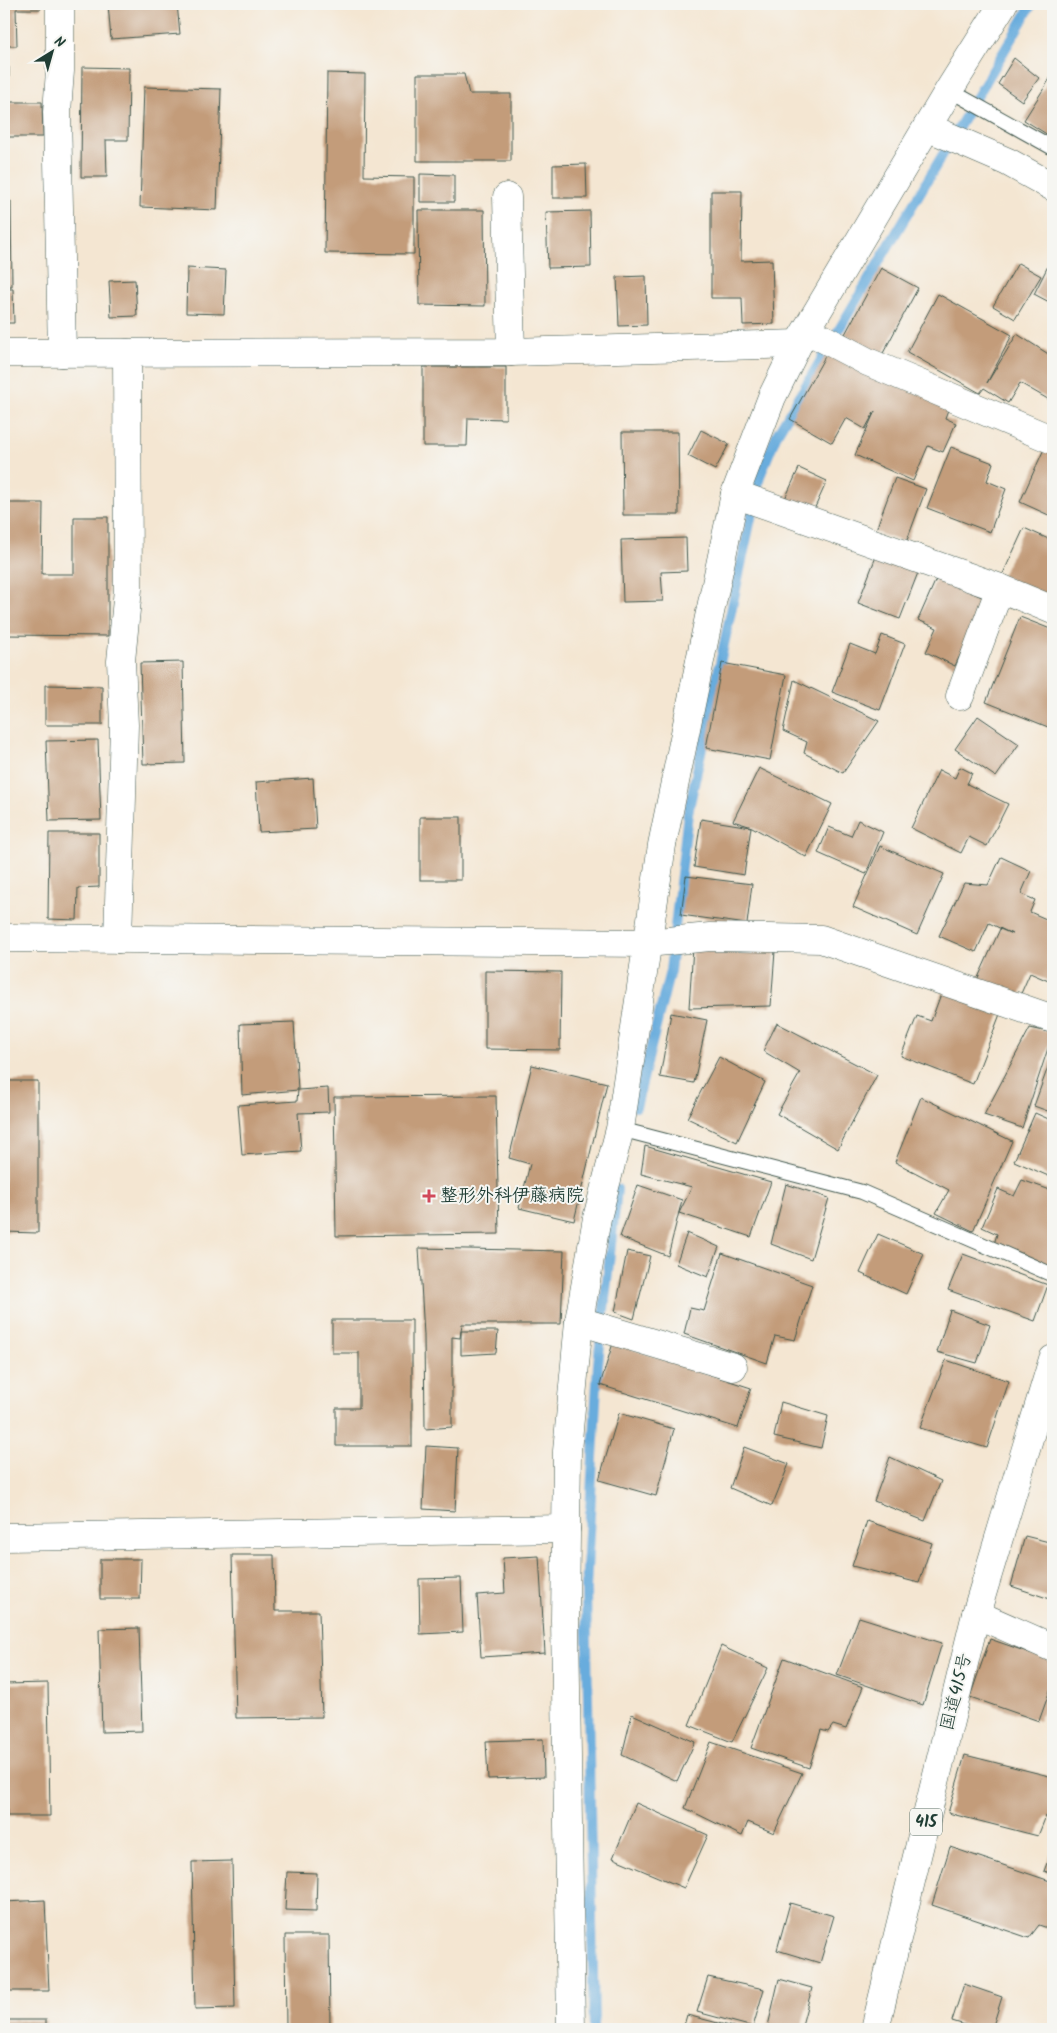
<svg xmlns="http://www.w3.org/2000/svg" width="1057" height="2033" viewBox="0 0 1057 2033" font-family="Kalam,'Klee One',sans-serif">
<rect width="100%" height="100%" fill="#f6f6f2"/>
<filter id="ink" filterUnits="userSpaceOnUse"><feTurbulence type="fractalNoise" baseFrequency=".02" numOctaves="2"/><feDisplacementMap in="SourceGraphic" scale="10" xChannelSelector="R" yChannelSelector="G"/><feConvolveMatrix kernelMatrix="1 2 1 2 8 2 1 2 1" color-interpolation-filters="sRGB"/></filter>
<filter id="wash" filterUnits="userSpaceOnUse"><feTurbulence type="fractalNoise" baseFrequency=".0096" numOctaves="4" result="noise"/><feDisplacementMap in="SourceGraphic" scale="20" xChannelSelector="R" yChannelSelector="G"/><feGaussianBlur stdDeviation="1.12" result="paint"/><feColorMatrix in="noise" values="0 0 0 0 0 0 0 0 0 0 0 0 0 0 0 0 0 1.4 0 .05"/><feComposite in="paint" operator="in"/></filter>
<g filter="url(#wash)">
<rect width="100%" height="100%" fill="#f4e6d2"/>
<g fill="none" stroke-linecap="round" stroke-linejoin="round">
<g stroke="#68acdd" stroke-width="10">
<path d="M 636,1107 L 670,971 L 688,813 L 760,476 L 777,434 L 1032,4"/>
<path d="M 594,2029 L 586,1589 L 598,1364 L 617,1189"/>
</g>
</g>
<g id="blocks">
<g fill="#c39c7a">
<path d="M 4,4 L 41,4 L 41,9 L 16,9 L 17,46 L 4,46 Z"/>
<path d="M 108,4 L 177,4 L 180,34 L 111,39 Z"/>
<path d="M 1014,58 L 1039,78 L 1022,101 L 998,84 Z"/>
<path d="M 4,67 L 9,67 L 9,102 L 42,102 L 43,137 L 4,137 Z"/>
<path d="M 82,67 L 129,68 L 128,140 L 106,140 L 107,177 L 81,177 Z"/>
<path d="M 327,73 L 365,74 L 364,176 L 414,177 L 414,254 L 325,253 Z"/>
<path d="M 417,74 L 464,74 L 469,94 L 511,94 L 511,161 L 417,161 Z"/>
<path d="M 1051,77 L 1053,79 L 1053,138 L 1024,120 Z"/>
<path d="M 144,87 L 221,89 L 217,210 L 140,207 Z"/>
<path d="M 586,164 L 587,198 L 553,198 L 553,165 Z"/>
<path d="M 420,174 L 454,175 L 454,202 L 420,202 Z"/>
<path d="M 711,191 L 742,191 L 741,261 L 772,260 L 774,324 L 743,325 L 742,298 L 711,298 Z"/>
<path d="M 11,201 L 12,286 L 4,286 L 4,202 Z"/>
<path d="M 418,210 L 484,210 L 485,306 L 419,305 Z"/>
<path d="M 590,211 L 591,267 L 548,268 L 546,212 Z"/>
<path d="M 1018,263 L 1041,276 L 1015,319 L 993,306 Z"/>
<path d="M 1049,264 L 1053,266 L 1053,304 L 1034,294 Z"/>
<path d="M 187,268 L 226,270 L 224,314 L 186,313 Z"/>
<path d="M 881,268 L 918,288 L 882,355 L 845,334 Z"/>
<path d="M 646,276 L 647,325 L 619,326 L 617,277 Z"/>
<path d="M 135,280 L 137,316 L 111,317 L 109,281 Z"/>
<path d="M 4,289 L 13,289 L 14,323 L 4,323 Z"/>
<path d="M 938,294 L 1012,335 L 987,383 L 1017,334 L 1053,357 L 1053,402 L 1020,383 L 1008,403 L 984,388 L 980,393 L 907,352 Z"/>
<path d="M 828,351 L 949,407 L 945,418 L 956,423 L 943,452 L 928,446 L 913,481 L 855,455 L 875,411 L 865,429 L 846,418 L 832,443 L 790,419 Z"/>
<path d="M 423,367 L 506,367 L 506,419 L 468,418 L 467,446 L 423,446 Z"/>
<path d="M 701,430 L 729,444 L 715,470 L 688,456 Z"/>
<path d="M 622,432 L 678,432 L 679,515 L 623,515 Z"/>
<path d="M 951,447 L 993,463 L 987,481 L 1006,489 L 990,532 L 927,508 Z"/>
<path d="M 1044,449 L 1053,454 L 1053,517 L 1020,502 Z"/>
<path d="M 799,468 L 827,481 L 812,514 L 784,501 Z"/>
<path d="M 895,478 L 926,489 L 906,543 L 875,532 Z"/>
<path d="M 4,503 L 43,503 L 42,574 L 74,574 L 74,517 L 108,517 L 108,636 L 4,635 Z"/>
<path d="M 1024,528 L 1053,541 L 1053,599 L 1002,576 Z"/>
<path d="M 686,538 L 687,571 L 661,572 L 663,601 L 623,602 L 621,540 Z"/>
<path d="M 877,554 L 919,570 L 900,619 L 858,603 Z"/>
<path d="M 937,577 L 986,599 L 955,666 L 926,652 L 937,628 L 918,620 Z"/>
<path d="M 1020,617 L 1053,630 L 1053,729 L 986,702 Z"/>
<path d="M 882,635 L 905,644 L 880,710 L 832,692 L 850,644 L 875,654 Z"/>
<path d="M 183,662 L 185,763 L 143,764 L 140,663 Z"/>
<path d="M 722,663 L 786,675 L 770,760 L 706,748 Z"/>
<path d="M 794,680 L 879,721 L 843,773 L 804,753 L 807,742 L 783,731 Z"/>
<path d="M 45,685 L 102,686 L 102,725 L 45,725 Z"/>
<path d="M 978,716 L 1019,744 L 996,777 L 955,749 Z"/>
<path d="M 98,740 L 101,820 L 49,821 L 46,741 Z"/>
<path d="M 960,767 L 972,773 L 967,784 L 1008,804 L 987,846 L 969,837 L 961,853 L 911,828 L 939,770 L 955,778 Z"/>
<path d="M 759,768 L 832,804 L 806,857 L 752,827 L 733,821 Z"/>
<path d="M 313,778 L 316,829 L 259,832 L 256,782 Z"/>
<rect x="420" y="817" width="41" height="63"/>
<path d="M 701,819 L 751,827 L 744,875 L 694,867 Z"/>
<path d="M 858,820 L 883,832 L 866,874 L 818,853 L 829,827 L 851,836 Z"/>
<path d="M 49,833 L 99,833 L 99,887 L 78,888 L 77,920 L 48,919 Z"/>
<path d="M 880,846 L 944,874 L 917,935 L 853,907 Z"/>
<path d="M 1001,857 L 1031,871 L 1021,894 L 1035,900 L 1030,912 L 1053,922 L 1053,983 L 1030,973 L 1019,998 L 977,980 L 1000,929 L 1012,934 L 989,923 L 976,952 L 939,936 L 964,883 L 988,885 Z"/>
<path d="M 686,876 L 752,884 L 747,924 L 681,915 Z"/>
<path d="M 693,947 L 775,951 L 771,1006 L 689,1008 Z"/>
<path d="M 485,971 L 561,972 L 560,1050 L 485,1049 Z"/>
<path d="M 944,986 L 1002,1009 L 973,1084 L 901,1056 L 917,1016 L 931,1021 Z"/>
<path d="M 671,1013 L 707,1020 L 694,1083 L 660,1077 Z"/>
<path d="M 294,1022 L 298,1090 L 242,1095 L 240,1024 Z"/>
<path d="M 777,1023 L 877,1075 L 838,1149 L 777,1114 L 800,1073 L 763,1051 Z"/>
<path d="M 1030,1028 L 1053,1033 L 1022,1128 L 984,1115 Z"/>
<path d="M 1053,1053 L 1053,1113 L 1034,1106 Z"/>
<path d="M 719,1057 L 765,1082 L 737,1142 L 687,1118 Z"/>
<path d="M 532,1065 L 607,1083 L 574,1221 L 519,1208 L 530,1164 L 509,1158 Z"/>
<path d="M 4,1081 L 38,1081 L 38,1233 L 4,1232 Z"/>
<path d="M 328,1088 L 329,1112 L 298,1113 L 301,1151 L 242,1155 L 238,1105 L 297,1101 L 298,1090 Z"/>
<path d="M 496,1096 L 499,1234 L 336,1236 L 334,1097 Z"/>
<path d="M 921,1097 L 1012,1141 L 973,1231 L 936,1213 L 949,1190 L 895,1162 Z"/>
<path d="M 1035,1113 L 1053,1121 L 1053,1178 L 1014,1161 Z"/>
<path d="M 645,1146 L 771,1182 L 751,1237 L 679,1213 L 692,1187 L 641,1174 Z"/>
<path d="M 1022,1180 L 1053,1191 L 1052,1268 L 994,1244 L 997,1234 L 982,1227 L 998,1189 L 1014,1196 Z"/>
<path d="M 786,1184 L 829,1198 L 811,1259 L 771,1244 Z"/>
<path d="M 638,1185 L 682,1200 L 668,1256 L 620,1237 Z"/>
<path d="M 687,1233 L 719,1247 L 708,1277 L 676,1264 Z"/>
<path d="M 878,1234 L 924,1254 L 906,1294 L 860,1273 Z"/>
<path d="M 419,1248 L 564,1251 L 561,1324 L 462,1324 L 461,1331 L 498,1331 L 496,1353 L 461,1355 L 461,1331 L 460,1338 L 452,1337 L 452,1427 L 425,1429 L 424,1335 Z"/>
<path d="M 627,1251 L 650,1256 L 634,1319 L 615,1312 Z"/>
<path d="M 722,1253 L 812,1285 L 795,1340 L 775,1336 L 767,1363 L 684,1334 L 690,1308 L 704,1311 Z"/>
<path d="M 963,1254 L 1048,1285 L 1035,1321 L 948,1290 Z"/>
<path d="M 950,1310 L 990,1325 L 977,1363 L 937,1352 Z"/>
<path d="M 332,1320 L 412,1320 L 412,1446 L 336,1446 L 336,1408 L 359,1408 L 359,1353 L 332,1353 Z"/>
<path d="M 613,1343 L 751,1388 L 738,1428 L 600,1385 Z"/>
<path d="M 946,1360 L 1009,1381 L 987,1448 L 920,1428 Z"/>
<path d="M 781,1402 L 828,1416 L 821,1448 L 774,1437 Z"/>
<path d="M 619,1413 L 674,1429 L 656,1496 L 599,1480 Z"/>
<path d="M 426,1446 L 458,1448 L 455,1511 L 423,1509 Z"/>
<path d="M 744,1447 L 789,1464 L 772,1506 L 730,1488 Z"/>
<path d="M 890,1457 L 941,1481 L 925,1521 L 874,1501 Z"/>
<path d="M 867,1521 L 932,1543 L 919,1583 L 852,1566 Z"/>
<path d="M 1025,1536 L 1053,1543 L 1053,1600 L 1011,1586 Z"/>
<path d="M 232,1555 L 274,1555 L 275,1611 L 319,1611 L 322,1717 L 236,1718 Z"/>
<path d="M 539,1556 L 545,1653 L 481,1657 L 477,1595 L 505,1593 L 503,1558 Z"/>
<path d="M 100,1559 L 141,1559 L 140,1599 L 100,1599 Z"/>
<path d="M 461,1578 L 463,1632 L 420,1634 L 419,1579 Z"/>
<path d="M 859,1617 L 942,1643 L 923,1705 L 837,1675 Z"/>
<path d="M 139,1628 L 142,1731 L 102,1732 L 99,1629 Z"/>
<path d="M 990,1639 L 1053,1661 L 1053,1682 L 1039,1721 L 970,1697 Z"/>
<path d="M 721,1646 L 768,1668 L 732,1742 L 689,1725 Z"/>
<path d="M 784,1658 L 863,1687 L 846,1729 L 833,1725 L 828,1732 L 821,1730 L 809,1768 L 751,1748 Z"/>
<path d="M 48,1683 L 50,1816 L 7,1816 L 4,1684 Z"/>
<path d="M 632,1714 L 695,1742 L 677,1781 L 622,1755 Z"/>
<path d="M 543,1739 L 544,1777 L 488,1779 L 486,1741 Z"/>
<path d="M 711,1742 L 802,1773 L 774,1833 L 748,1822 L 742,1836 L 685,1808 Z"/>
<path d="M 965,1755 L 1053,1777 L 1053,1818 L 1046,1816 L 1038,1836 L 948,1813 Z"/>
<path d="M 636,1803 L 708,1835 L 684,1888 L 613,1858 Z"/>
<path d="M 950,1847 L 1053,1882 L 1053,1930 L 1039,1925 L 1029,1938 L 932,1905 Z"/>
<path d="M 1053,1847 L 1053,1874 L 1044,1871 Z"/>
<path d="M 232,1861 L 235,2008 L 195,2009 L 192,1862 Z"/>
<path d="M 287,1872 L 317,1873 L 316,1911 L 285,1910 Z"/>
<path d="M 45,1900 L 49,1991 L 4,1991 L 4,1902 Z"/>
<path d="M 790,1903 L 834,1916 L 820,1963 L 777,1950 Z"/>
<path d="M 285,1935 L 329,1935 L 330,2029 L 286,2029 Z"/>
<path d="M 708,1977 L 764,1989 L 753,2027 L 697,2012 Z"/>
<path d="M 779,1979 L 812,1988 L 801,2029 L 780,2029 L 768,2026 Z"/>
<path d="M 964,1984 L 1002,1997 L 992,2029 L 978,2029 L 952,2021 Z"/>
<path d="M 687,2015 L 741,2029 L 683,2029 Z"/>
<rect x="4" y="2020" width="42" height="9"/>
</g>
</g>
</g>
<g filter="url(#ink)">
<use href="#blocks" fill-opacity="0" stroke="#3f564c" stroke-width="1"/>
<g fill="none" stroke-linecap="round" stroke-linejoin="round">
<g stroke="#3f564c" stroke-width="16">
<g id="lane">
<path d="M 949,90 L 1053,148"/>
<path d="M 620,1129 L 862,1192 L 1053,1275"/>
</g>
</g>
<g stroke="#3f564c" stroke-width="29">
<g id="street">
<path d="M 60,4 L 60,71 L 57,112 L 62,353"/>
<path d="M 927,127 L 1008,162 L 1053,187"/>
<path d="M 507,197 L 511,352"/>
<path d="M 807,330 L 868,362 L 1053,440"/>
<path d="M 4,353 L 511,352 L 798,344"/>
<path d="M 735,494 L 1000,588 L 1053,610"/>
<path d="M 960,696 L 1000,588"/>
<path d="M 4,938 L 647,943 L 710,937 L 821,939 L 1053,1019"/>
<path d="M 118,939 L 124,725 L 121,661 L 128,589 L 127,353"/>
<path d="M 579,1321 L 733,1367"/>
<path d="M 4,1537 L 566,1529"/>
<path d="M 976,1614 L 1053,1648"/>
<path d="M 571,2029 L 565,1620 L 567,1451 L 579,1321 L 597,1218 L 620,1129 L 662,845 L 708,622 L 735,494 L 772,397 L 798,344 L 949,90 L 1003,4"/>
</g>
</g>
<g stroke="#3f564c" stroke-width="29">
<path id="highway" d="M 875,2029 L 976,1614 L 1053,1359"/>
</g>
<use href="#lane" stroke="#fff" stroke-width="14"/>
<use href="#street" stroke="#fff" stroke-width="28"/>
<use href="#highway" stroke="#fff" stroke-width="28"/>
</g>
</g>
<path fill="#d1495b" stroke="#f6f6f2" stroke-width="2" d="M426.5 1188.5h5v5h5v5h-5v5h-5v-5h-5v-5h5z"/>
<g text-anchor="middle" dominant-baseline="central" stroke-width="4" stroke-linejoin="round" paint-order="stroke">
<rect fill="#f6f6f2" stroke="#60746d" stroke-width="1" x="910" y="1808.5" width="32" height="27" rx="4"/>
<g font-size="16" font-weight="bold" fill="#1f3d34">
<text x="926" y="1822">415</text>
</g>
<g font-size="18" font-weight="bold" fill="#1f3d34" stroke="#f6f6f2" text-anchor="start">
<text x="440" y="1196">整形外科伊藤病院</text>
</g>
<g font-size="18" fill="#1f3d34" stroke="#f6f6f2">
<text transform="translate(957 1692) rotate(-76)">国道415号</text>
</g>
</g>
<rect width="1057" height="2033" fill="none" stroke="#f6f6f2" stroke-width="20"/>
<g transform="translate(52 52) rotate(37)" stroke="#f6f6f2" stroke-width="4" paint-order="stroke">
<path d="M0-4L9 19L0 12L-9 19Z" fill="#1f3d34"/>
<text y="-8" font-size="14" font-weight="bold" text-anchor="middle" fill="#1f3d34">N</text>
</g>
</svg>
